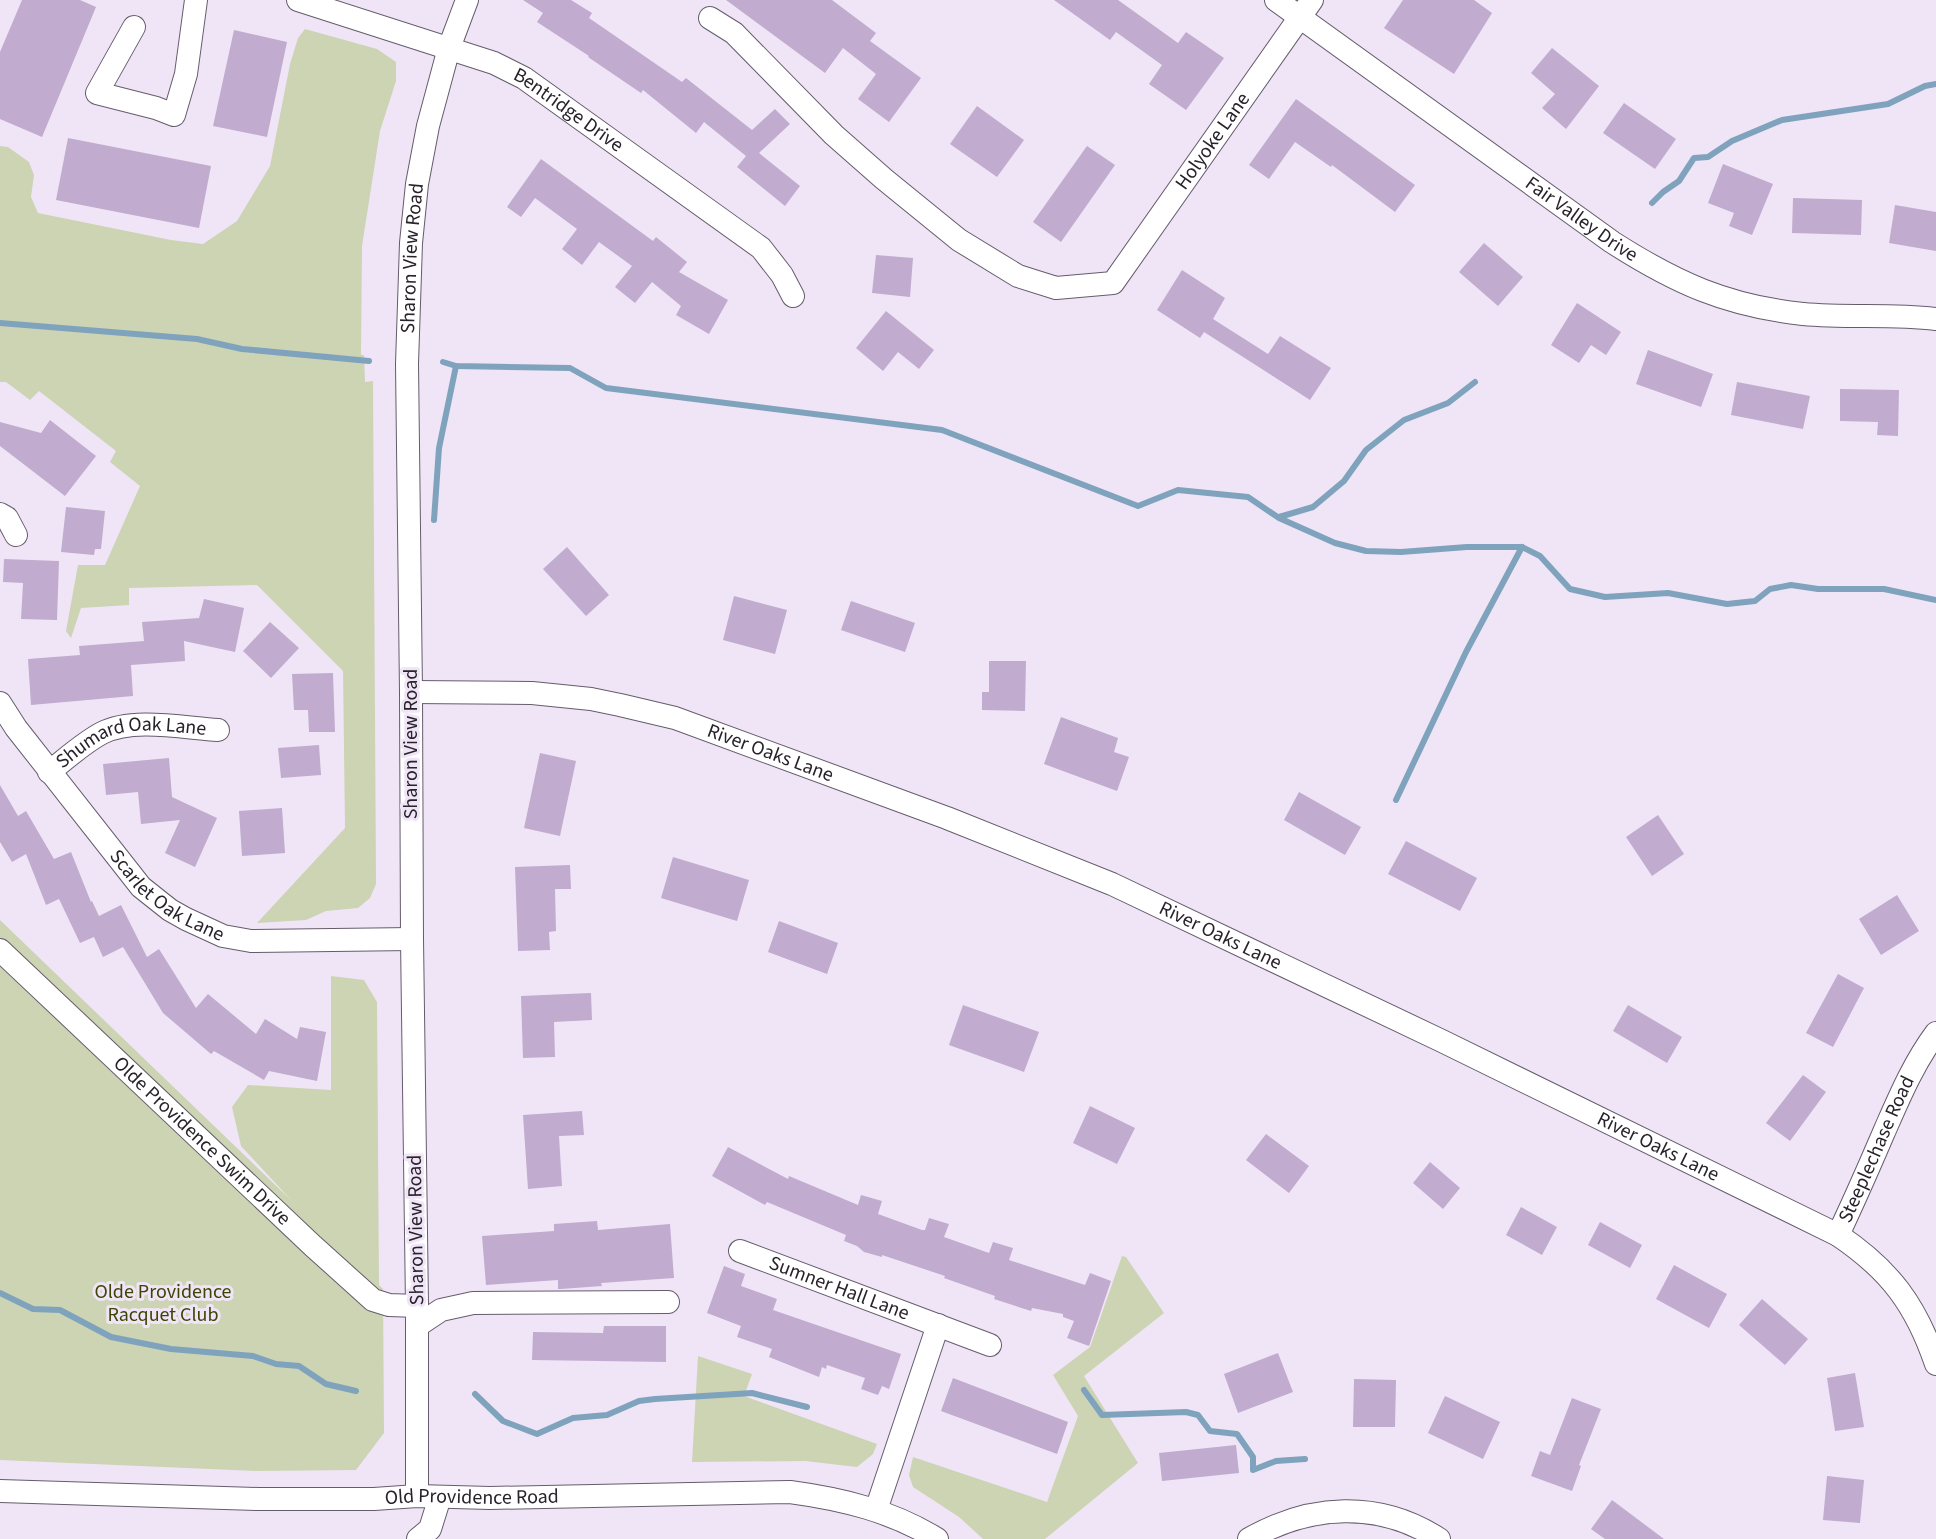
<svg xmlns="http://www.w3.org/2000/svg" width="1936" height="1539" viewBox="0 0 1936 1539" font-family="'Source Sans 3',sans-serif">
<rect width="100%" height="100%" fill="#f0e5f7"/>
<g fill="#ccd4b4">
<path d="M 305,29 L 377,49 L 396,62 L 396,81 L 380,131 L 362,246 L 361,355 L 364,355 L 365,382 L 373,381 L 376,884 L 370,898 L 358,908 L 326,911 L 306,920 L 257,923 L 345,828 L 343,671 L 257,585 L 129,588 L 129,605 L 81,608 L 71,638 L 66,631 L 78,565 L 105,565 L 140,486 L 110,462 L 116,451 L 39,391 L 30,400 L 6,382 L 0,382 L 0,146 L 8,147 L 29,162 L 34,175 L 31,197 L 38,213 L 171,240 L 203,244 L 237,221 L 270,166 L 290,64 L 298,38 Z"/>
<path d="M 0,920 L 292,1201 L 241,1146 L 232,1107 L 248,1085 L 331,1090 L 331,976 L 364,980 L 377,1002 L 379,1285 L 383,1289 L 384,1433 L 356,1470 L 257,1471 L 0,1460 Z"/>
<path d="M 1122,1256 L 1126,1257 L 1164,1313 L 1084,1376 L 1138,1463 L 1045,1539 L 983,1539 L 959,1517 L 913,1487 L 909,1475 L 913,1457 L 1047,1502 L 1078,1416 L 1053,1375 L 1090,1347 Z"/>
<path d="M 698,1356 L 752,1374 L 744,1396 L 877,1444 L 873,1454 L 857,1467 L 805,1461 L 692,1462 Z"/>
</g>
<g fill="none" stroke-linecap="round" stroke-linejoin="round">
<g stroke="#7fa3bc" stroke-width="6">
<path d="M 1652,203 L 1663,192 L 1679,181 L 1694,158 L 1708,157 L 1732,141 L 1782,120 L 1888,104 L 1925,86 L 1936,84"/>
<path d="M 0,323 L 197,339 L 242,349 L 369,361"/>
<path d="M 443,362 L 456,366 L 570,368 L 606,388 L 942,430 L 1138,506 L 1178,490 L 1248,497 L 1279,518 L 1335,543 L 1366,551 L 1401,552 L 1467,547 L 1522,547 L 1540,556 L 1570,589 L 1605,597 L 1668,593 L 1727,604 L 1755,601 L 1770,589 L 1791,585 L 1818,589 L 1884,589 L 1936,600"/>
<path d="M 1279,517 L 1313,507 L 1344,481 L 1366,450 L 1404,420 L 1448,403 L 1475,382"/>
<path d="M 434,520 L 439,448 L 456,366"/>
<path d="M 1396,800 L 1466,652 L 1522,547"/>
<path d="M 0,1293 L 33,1309 L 60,1310 L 111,1337 L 171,1349 L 253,1356 L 276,1364 L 299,1366 L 326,1384 L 356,1391"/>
<path d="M 1084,1390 L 1102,1415 L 1186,1412 L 1198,1415 L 1210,1431 L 1237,1434 L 1253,1457 L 1253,1470 L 1276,1461 L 1305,1459"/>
<path d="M 475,1394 L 503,1421 L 537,1434 L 573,1418 L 607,1415 L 639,1401 L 655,1399 L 752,1393 L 807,1407"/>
</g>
</g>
<g fill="#c1abce">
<path d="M 22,0 L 80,0 L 96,7 L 42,137 L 0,119 L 0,52 Z"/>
<path d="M 523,0 L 571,0 L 592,13 L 589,18 L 682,82 L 686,78 L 752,130 L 775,109 L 790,124 L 759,153 L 800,186 L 785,206 L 737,167 L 746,156 L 704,122 L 696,133 L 643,90 L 641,93 L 588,57 L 589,56 L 537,22 L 543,13 Z"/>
<path d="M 726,0 L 832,0 L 876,33 L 870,41 L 921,78 L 889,122 L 858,99 L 876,74 L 843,48 L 825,73 Z"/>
<path d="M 1054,0 L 1118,0 L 1178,43 L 1186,32 L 1224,58 L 1186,110 L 1149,84 L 1162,65 L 1116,32 L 1110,40 Z"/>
<path d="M 1403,0 L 1474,0 L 1492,13 L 1454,74 L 1384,28 Z"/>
<path d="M 234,30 L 287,42 L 267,137 L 213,126 Z"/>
<path d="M 1552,48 L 1599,86 L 1566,129 L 1542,108 L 1555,94 L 1531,73 Z"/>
<path d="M 1296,99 L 1415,185 L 1395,212 L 1332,165 L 1331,167 L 1295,142 L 1269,179 L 1249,165 Z"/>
<path d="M 1624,103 L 1676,139 L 1655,169 L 1603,133 Z"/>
<path d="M 977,106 L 1024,140 L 997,177 L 950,144 Z"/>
<path d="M 68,138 L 211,166 L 199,228 L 56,200 Z"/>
<path d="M 1087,146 L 1115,165 L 1061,242 L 1033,222 Z"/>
<path d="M 541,159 L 653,241 L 656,237 L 687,262 L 679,272 L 728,300 L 709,334 L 676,315 L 681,306 L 652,282 L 635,303 L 615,287 L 632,266 L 599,242 L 582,265 L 562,249 L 577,229 L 535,198 L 521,217 L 507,207 Z"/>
<path d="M 1723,164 L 1773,184 L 1752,235 L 1729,226 L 1734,213 L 1708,203 Z"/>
<path d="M 1793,198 L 1862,200 L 1861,235 L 1792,233 Z"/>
<path d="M 1895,205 L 1936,212 L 1936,251 L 1889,243 Z"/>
<path d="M 1484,243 L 1523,277 L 1498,306 L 1459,272 Z"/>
<path d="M 876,255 L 913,258 L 910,297 L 872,293 Z"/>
<path d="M 1182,270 L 1225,298 L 1213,319 L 1268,354 L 1280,336 L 1331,368 L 1310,400 L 1204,332 L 1200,338 L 1157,310 Z"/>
<path d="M 1577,303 L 1621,332 L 1606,355 L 1591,345 L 1579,363 L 1551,345 Z"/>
<path d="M 886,311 L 934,350 L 919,369 L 898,352 L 883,371 L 856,348 Z"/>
<path d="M 1648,350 L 1713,374 L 1701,407 L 1636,384 Z"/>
<path d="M 1737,382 L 1810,396 L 1803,429 L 1731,415 Z"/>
<path d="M 1840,389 L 1899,390 L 1898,436 L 1877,435 L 1878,422 L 1840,421 Z"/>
<path d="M 50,420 L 96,456 L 65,496 L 0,446 L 0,422 L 41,433 Z"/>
<path d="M 66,507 L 105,511 L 101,549 L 95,549 L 94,555 L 61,552 Z"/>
<path d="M 567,547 L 609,595 L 586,616 L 543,569 Z"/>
<path d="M 4,559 L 59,561 L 57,620 L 21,619 L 23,583 L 3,582 Z"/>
<path d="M 734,596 L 787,610 L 775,654 L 723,640 Z"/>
<path d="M 204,599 L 244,608 L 235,652 L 184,641 L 185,661 L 131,665 L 133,696 L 31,705 L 28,659 L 80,655 L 79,646 L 144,641 L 142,622 L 199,618 Z"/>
<path d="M 851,601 L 915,623 L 905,652 L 841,630 Z"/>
<path d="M 270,622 L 299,648 L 271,678 L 243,651 Z"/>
<path d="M 989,661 L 1026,661 L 1025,711 L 982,710 L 982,692 L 989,692 Z"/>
<path d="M 333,673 L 335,732 L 309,732 L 308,710 L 294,710 L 292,674 Z"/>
<path d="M 1061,717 L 1118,738 L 1114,752 L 1129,757 L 1117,791 L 1044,764 Z"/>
<path d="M 319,745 L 321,775 L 281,778 L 278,748 Z"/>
<path d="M 540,753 L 576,761 L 560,836 L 524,828 Z"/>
<path d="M 169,758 L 172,797 L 217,818 L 195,867 L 165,853 L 180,820 L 141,824 L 138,792 L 106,795 L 103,764 Z"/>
<path d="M 0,785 L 18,816 L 26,811 L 54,859 L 71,852 L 91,902 L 92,901 L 99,916 L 121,905 L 147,957 L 159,949 L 196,1008 L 208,994 L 256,1034 L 265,1019 L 297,1039 L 300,1027 L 326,1032 L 317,1081 L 269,1071 L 264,1080 L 214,1051 L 211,1054 L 163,1013 L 123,947 L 103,957 L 94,937 L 80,943 L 59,899 L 46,905 L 26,854 L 12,862 L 0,842 Z"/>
<path d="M 1299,792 L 1361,827 L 1345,855 L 1284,820 Z"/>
<path d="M 282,808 L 285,853 L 242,856 L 239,811 Z"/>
<path d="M 1658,815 L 1684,854 L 1652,876 L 1626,837 Z"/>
<path d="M 1406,841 L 1477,878 L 1460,911 L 1388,874 Z"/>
<path d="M 673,857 L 749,880 L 737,921 L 661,898 Z"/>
<path d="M 570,865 L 571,889 L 555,889 L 556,931 L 549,932 L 550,950 L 518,951 L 515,867 Z"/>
<path d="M 1897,895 L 1919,931 L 1881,955 L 1859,919 Z"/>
<path d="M 779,921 L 838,943 L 827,974 L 768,952 Z"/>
<path d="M 1838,974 L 1864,988 L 1833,1047 L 1806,1033 Z"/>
<path d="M 591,993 L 592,1020 L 554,1022 L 555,1057 L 523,1058 L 521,996 Z"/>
<path d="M 963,1005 L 1039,1032 L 1024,1072 L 949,1045 Z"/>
<path d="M 1628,1005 L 1682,1037 L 1667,1063 L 1613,1031 Z"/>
<path d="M 1803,1075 L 1826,1092 L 1790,1141 L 1766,1123 Z"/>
<path d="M 1090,1106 L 1135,1128 L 1117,1164 L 1073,1143 Z"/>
<path d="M 582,1111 L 584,1135 L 559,1136 L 562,1186 L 528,1189 L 523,1115 Z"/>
<path d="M 1266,1134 L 1309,1166 L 1289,1193 L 1246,1160 Z"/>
<path d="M 728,1147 L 788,1179 L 789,1176 L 858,1205 L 861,1195 L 882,1201 L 878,1214 L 922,1230 L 925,1230 L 929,1218 L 949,1224 L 944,1237 L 989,1253 L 993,1242 L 1013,1248 L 1009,1260 L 1085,1285 L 1090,1273 L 1111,1281 L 1089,1346 L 1067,1338 L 1074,1321 L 1063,1317 L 1063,1314 L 1032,1308 L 1031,1311 L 994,1299 L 995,1296 L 944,1278 L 945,1276 L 882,1255 L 882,1257 L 864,1252 L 857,1246 L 844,1241 L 846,1235 L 767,1202 L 765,1205 L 712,1176 Z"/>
<path d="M 1430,1162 L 1460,1188 L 1443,1209 L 1413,1183 Z"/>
<path d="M 1521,1207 L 1557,1227 L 1542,1255 L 1506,1235 Z"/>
<path d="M 597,1221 L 598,1230 L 670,1224 L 674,1278 L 601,1283 L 602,1286 L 561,1289 L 558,1289 L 558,1280 L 486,1285 L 482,1236 L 554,1231 L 554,1224 Z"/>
<path d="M 1600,1222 L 1642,1245 L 1630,1268 L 1588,1245 Z"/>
<path d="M 1674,1265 L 1727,1294 L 1709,1328 L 1656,1299 Z"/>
<path d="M 724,1266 L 745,1274 L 741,1286 L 777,1299 L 773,1310 L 901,1354 L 889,1389 L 882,1386 L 878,1395 L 861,1389 L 865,1378 L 827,1365 L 826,1369 L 822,1367 L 819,1377 L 769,1357 L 772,1349 L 737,1337 L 741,1326 L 707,1313 Z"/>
<path d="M 1762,1299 L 1808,1339 L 1785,1365 L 1739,1325 Z"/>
<path d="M 604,1326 L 666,1326 L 666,1362 L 532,1360 L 533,1332 L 603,1333 Z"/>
<path d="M 1278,1353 L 1293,1392 L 1238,1413 L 1224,1374 Z"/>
<path d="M 1855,1373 L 1864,1427 L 1835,1431 L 1827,1378 Z"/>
<path d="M 953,1378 L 1068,1422 L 1057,1454 L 941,1411 Z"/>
<path d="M 1354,1379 L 1396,1380 L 1395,1427 L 1353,1427 Z"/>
<path d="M 1445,1396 L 1500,1422 L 1483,1459 L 1428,1433 Z"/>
<path d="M 1572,1398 L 1601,1409 L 1579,1465 L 1581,1466 L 1572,1491 L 1531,1476 L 1540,1451 L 1550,1455 Z"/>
<path d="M 1236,1445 L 1239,1473 L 1162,1481 L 1159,1453 Z"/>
<path d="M 1827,1476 L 1864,1480 L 1860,1523 L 1823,1520 Z"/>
<path d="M 1612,1500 L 1664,1539 L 1605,1539 L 1591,1529 Z"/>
</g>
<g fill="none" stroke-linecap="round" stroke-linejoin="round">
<g stroke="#655c6b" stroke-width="24">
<g id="minor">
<path id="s1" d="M 298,0 L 494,63 L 524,78 L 761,248 L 782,275 L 793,296"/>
<path id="s2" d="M 1276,0 L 1612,242 C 1676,283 1727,306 1803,314 C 1847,318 1892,314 1936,319"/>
<path id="s3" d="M 710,18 L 734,33 L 834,135 L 884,179 L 959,240 L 1018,276 L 1056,288 L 1113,283 L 1312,0"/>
<path d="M 134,27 L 97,93 L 156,108 L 174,115 L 186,74 L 196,0"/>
<path d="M 0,514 L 7,518 L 16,535"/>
<path id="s4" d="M 411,692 L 532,693 L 591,699 L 620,705 L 675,718 L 947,818 L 1112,884 L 1442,1041 L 1838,1235 C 1890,1270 1916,1305 1936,1364"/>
<path id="s5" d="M 0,703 L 16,728 L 141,887 L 170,910 L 186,919 L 223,936 L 251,941 L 412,939"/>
<path id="s6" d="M 49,772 C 66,759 83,743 102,733 C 133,717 184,728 218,730"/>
<path id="s7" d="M 0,950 L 313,1246 L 373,1300 L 389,1305 L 417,1306"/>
<path id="s8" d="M 1838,1235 C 1854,1201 1869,1167 1884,1132 C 1899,1098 1913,1064 1936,1033"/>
<path id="s9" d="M 740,1251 L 990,1345"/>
<path d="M 417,1326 L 441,1310 L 473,1303 L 668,1302"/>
<path id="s10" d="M 0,1491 L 258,1499 L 374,1499 L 417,1496 L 490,1498 L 790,1492 C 842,1499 892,1511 937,1539"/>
<path id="s11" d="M 417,1496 L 417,1306 L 412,939 L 411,692 L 407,364 L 411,243 L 417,184 L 428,126 L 449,48 L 467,0"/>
<path d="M 876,1510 L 938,1325"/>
<path d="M 418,1539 L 430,1529 L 440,1497"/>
<path d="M 1249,1539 C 1310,1504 1379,1500 1439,1539"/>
</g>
</g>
<use href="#minor" stroke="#fff" stroke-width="22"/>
</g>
<g text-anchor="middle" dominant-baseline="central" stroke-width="6" stroke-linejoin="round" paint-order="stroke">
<g font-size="20" fill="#28232a" stroke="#f0e5f7">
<text stroke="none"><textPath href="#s1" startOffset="294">Bentridge Drive</textPath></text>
<text stroke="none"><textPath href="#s3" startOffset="674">Holyoke Lane</textPath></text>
<text stroke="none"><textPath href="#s2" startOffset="376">Fair Valley Drive</textPath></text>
<text stroke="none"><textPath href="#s11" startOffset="1238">Sharon View Road</textPath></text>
<text transform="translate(411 744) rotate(-90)">Sharon View Road</text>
<text stroke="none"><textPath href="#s6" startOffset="92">Shumard Oak Lane</textPath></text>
<text stroke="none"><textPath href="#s4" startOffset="368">River Oaks Lane</textPath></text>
<text stroke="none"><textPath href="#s5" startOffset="258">Scarlet Oak Lane</textPath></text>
<text stroke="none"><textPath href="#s4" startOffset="854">River Oaks Lane</textPath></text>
<text stroke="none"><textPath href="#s7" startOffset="278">Olde Providence Swim Drive</textPath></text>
<text stroke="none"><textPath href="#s4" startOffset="1340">River Oaks Lane</textPath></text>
<text stroke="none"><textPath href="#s8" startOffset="94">Steeplechase Road</textPath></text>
<text transform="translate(416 1230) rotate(-91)">Sharon View Road</text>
<text stroke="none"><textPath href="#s9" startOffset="106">Sumner Hall Lane</textPath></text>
<text stroke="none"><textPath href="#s10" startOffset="472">Old Providence Road</textPath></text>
</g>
<g font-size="20" fill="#3c4504" stroke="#f0e5f7">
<text x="163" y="1292">Olde Providence<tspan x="163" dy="23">Racquet Club</tspan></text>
</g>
</g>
</svg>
